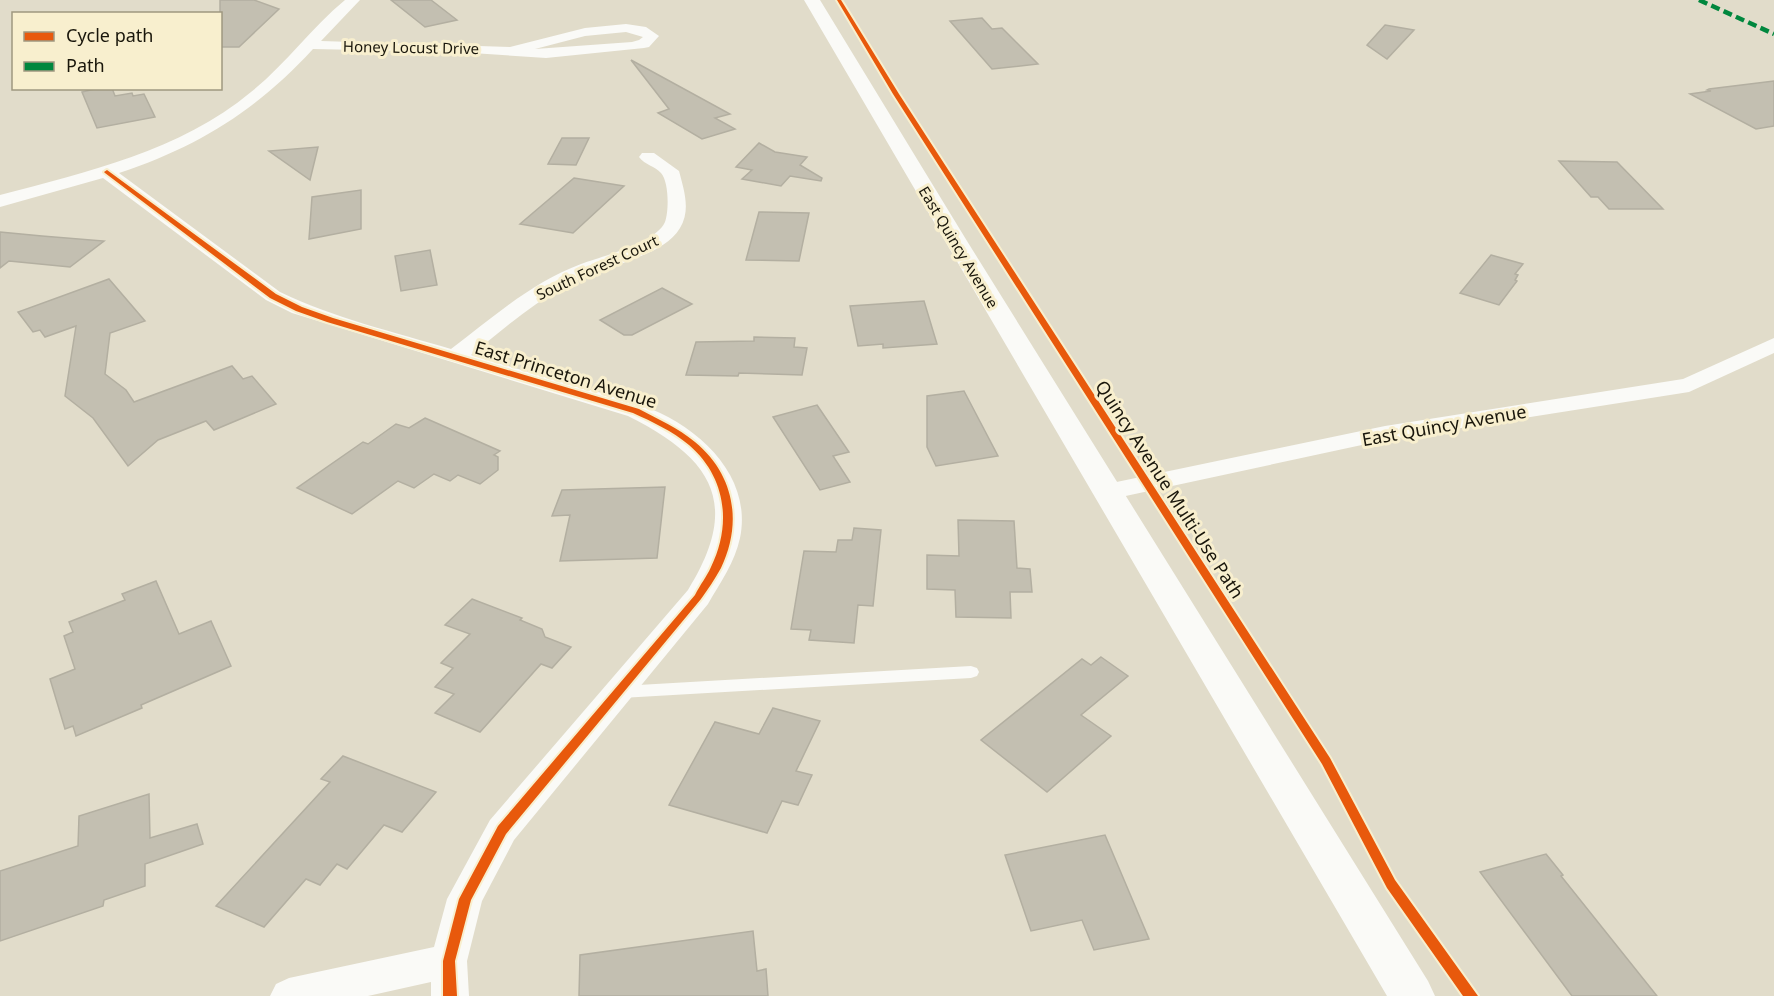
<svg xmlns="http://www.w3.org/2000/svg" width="1774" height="996" viewBox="0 0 1774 996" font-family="'Noto Sans',sans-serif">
<rect width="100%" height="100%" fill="#e1dcca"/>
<g fill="#c3bfb1" stroke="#b3afa1" stroke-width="1.5">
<path d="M 220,0 L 254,0 L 279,9 L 239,47 L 220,47 Z"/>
<path d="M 391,0 L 431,0 L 457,20 L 425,27 Z"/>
<path d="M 982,18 L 992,29 L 1002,28 L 1038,64 L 992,69 L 950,21 Z"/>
<path d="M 1385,25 L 1414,30 L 1387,59 L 1367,45 Z"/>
<path d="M 631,60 L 730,114 L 715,118 L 735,129 L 702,139 L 658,113 L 669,109 Z"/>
<path d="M 1774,81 L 1774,126 L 1756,129 L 1690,94 L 1711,91 L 1707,90 L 1709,89 Z"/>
<path d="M 99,88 L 112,88 L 115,96 L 132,93 L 133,96 L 144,94 L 155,117 L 97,128 L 82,92 Z"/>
<path d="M 562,138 L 589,138 L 576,165 L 548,164 Z"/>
<path d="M 759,143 L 775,152 L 807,157 L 800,165 L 822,178 L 821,181 L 790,176 L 781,186 L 742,179 L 752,170 L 736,167 Z"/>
<path d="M 318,147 L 310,180 L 269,151 Z"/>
<path d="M 1559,161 L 1617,162 L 1663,209 L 1609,209 L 1598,197 L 1591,197 Z"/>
<path d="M 574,178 L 624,186 L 573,233 L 520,224 Z"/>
<path d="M 361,190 L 361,229 L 309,239 L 312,197 Z"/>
<path d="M 759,212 L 809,213 L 799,261 L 746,260 Z"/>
<path d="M 0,232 L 42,236 L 104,241 L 70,267 L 9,261 L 0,268 Z"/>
<path d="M 430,250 L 437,285 L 401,291 L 395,256 Z"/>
<path d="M 1491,255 L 1523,264 L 1515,274 L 1518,275 L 1515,280 L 1517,281 L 1499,305 L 1460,293 Z"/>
<path d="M 109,279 L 145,321 L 110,333 L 105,374 L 126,390 L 134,402 L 232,366 L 243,379 L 252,376 L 276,404 L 214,430 L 206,421 L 158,440 L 128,466 L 93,418 L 65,396 L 76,326 L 45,337 L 40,330 L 33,332 L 18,312 Z"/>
<path d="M 662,288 L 692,304 L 632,335 L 624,335 L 600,320 Z"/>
<path d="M 924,301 L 937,344 L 883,348 L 883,344 L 858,346 L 850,306 Z"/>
<path d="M 754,337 L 795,338 L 794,347 L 807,348 L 802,375 L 739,373 L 738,376 L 686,375 L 696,342 L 754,341 Z"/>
<path d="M 964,391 L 998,456 L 936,466 L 927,447 L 927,396 Z"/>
<path d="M 817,405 L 849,452 L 833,456 L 850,482 L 820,490 L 773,417 Z"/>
<path d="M 425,418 L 500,451 L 494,455 L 498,457 L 498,470 L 480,484 L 458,475 L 450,481 L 434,474 L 414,488 L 398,481 L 352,514 L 297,488 L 363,442 L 368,444 L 396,424 L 409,428 Z"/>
<path d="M 665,487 L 657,558 L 560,561 L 570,515 L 552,516 L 562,490 Z"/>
<path d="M 958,520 L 1014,521 L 1017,568 L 1030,569 L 1032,592 L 1010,592 L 1011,618 L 956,617 L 955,590 L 927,589 L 927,555 L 959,556 Z"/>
<path d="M 854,528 L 881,530 L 873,606 L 858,605 L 854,643 L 809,640 L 811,630 L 791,629 L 804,551 L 836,552 L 838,540 L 852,540 Z"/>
<path d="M 156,581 L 179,634 L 211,621 L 231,666 L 141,705 L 142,708 L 76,736 L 73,726 L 65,729 L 50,679 L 75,669 L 64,636 L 73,632 L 69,622 L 125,600 L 122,594 Z"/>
<path d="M 472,599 L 522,618 L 520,620 L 542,629 L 545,637 L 571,647 L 552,668 L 541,664 L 480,732 L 435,713 L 454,694 L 435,687 L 453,668 L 441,663 L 470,634 L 445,625 Z"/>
<path d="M 1101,657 L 1128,676 L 1081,715 L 1111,736 L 1047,792 L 981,740 L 1082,659 L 1091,665 Z"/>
<path d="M 773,708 L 820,721 L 796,771 L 812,775 L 798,805 L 782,801 L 767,833 L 669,805 L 715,722 L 759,734 Z"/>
<path d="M 343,756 L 436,792 L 402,832 L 384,825 L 347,869 L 337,864 L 320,885 L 306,879 L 264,927 L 216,906 L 330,782 L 321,779 Z"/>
<path d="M 149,794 L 150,838 L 197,824 L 203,844 L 145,864 L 145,886 L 104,900 L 103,906 L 0,941 L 0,871 L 78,846 L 79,816 Z"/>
<path d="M 1105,835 L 1149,939 L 1094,950 L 1082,920 L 1031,931 L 1005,855 Z"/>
<path d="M 1546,854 L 1563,875 L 1561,876 L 1657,996 L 1572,996 L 1480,872 Z"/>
<path d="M 753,931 L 757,971 L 766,969 L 768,996 L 579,996 L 580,955 Z"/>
</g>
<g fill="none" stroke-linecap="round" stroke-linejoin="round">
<path fill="#fafaf7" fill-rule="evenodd" d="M 971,666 L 977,668 L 979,672 L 977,676 L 971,678 L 621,698 L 615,696 L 613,692 L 615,688 L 621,686 Z"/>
<g fill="#fafaf7" fill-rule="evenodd">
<path d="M 345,0 L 360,0 L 321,41 L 510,47 L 585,28 L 626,24 L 646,27 L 659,36 L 649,47 L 644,48 L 546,58 L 457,52 L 313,49 C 257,110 198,147 119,173 L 280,292 C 334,318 394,332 451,349 C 492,318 532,282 581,264 C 602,256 655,244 665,222 C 669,211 669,182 661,173 C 655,166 645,165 639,157 L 642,153 L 654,153 L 679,171 C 684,190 691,210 680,228 C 670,245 649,253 631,260 C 610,268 588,274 567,285 C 532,304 502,330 471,355 C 505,365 539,375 573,385 C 596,392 620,397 643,406 C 697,425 753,475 740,538 C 735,562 720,583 708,604 L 514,840 L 482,901 L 467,961 L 469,996 L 431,996 L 431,982 L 368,996 L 270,996 L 276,984 L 289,978 L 434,947 L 447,899 L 490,820 L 688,590 C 742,503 712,458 628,416 L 292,313 L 266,300 L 103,178 L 0,207 L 0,195 C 87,172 180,151 251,92 C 285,65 311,28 345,0 ZM 626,32 L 643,37 L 639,40 L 632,42 L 535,49 L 585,36 Z"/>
<path d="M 1774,338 L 1774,353 L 1689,392 L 1385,440 L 1107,500 L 1098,498 L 1094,492 L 1098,486 L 1107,484 L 1385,426 L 1683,379 Z"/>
</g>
<path fill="#fafaf7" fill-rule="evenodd" d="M 804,0 L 820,0 L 967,241 L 1428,981 L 1435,996 L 1387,996 Z"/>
<path stroke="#00873e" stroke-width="4.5" stroke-dasharray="9 4.5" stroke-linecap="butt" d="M 1699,0 L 1774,34"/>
<g stroke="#f8efce" stroke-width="4">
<g id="cycleway">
<path d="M 837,0 L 841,0 L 899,94 L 1330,758 L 1395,880 L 1478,996 L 1463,996 L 1387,888 L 1322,764 L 893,94 Z"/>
<path d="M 107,170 L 276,294 L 302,307 L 333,318 L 639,409 C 658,419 678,428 695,442 C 734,474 743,522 721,568 C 715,579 708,589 701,599 L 506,834 L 471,900 L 455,961 L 457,996 L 443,996 L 443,961 L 459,899 L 498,826 L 695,595 C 700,585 707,576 711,567 C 732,524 726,477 689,445 C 672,431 653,422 633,413 L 327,322 L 296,311 L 270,298 L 105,173 L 104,172 Z"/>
</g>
</g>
<use href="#cycleway" fill="#e8590c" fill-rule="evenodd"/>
</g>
<g text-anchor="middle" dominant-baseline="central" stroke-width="6" stroke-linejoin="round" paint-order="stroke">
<g font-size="15" fill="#19160b" stroke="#f8efce">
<text transform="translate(411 47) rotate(1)">Honey Locust Drive</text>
<text transform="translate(959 247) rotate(59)">East Quincy Avenue</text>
<text transform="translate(597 267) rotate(-25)">South Forest Court</text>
</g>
<g font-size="18" fill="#19160b" stroke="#f8efce">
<text transform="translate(566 374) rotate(17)">East Princeton Avenue</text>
<text transform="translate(1444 425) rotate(-10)">East Quincy Avenue</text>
<text transform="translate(1170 489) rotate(57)">Quincy Avenue Multi-Use Path</text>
</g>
</g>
<rect x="12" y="12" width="210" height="78" fill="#f8efce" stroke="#9f9880" stroke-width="1.5"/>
<rect x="24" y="32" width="30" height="9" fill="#e8590c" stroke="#9f9880" stroke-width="1.5"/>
<text x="66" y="42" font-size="18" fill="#19160b">Cycle path</text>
<rect x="24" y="62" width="30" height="9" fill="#00873e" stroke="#9f9880" stroke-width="1.5"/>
<text x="66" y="72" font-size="18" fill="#19160b">Path</text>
</svg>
